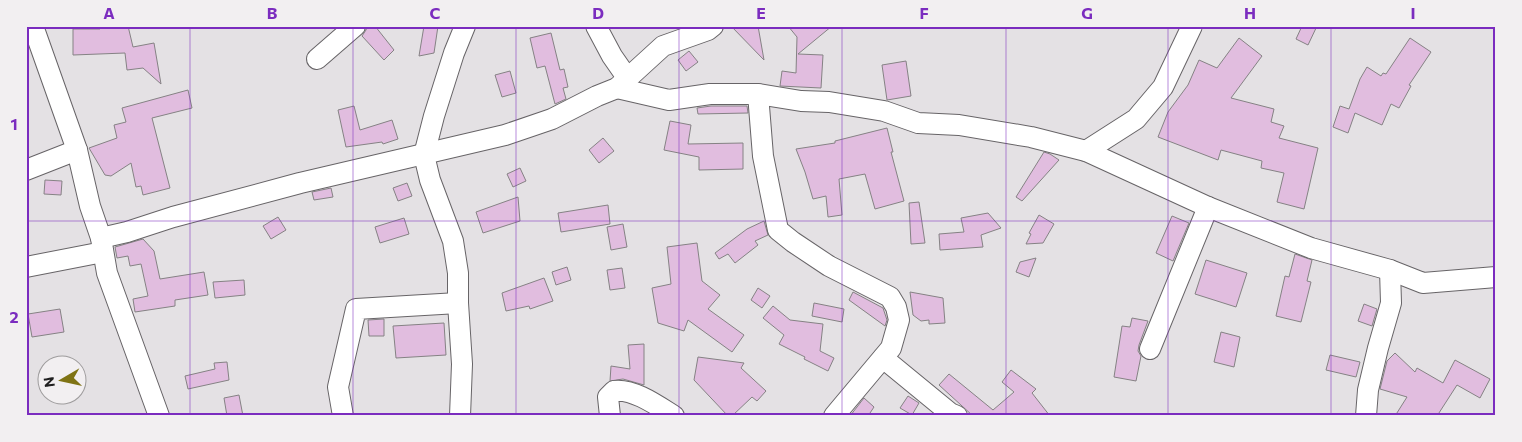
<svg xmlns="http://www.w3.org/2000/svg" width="1522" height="442" viewBox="0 0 1522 442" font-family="Commissioner,sans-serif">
<rect width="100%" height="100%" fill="#e4e1e4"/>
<g fill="#e1bddf" stroke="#858284">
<path d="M 100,26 L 128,26 L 133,47 L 154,43 L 161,84 L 143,68 L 127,70 L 125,53 L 73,55 L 73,29 L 100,29 Z"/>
<path d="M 367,26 L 375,26 L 394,50 L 384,60 L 362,36 L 366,30 Z"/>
<path d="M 424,26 L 438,26 L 434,53 L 419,56 Z"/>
<path d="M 731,26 L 758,26 L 764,60 Z"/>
<path d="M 788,26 L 832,26 L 798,54 L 823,55 L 821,88 L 780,86 L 782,71 L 796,73 L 797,37 Z"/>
<path d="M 1302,26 L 1317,26 L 1308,45 L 1296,39 Z"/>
<path d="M 551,33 L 560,70 L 564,69 L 568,87 L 563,88 L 566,99 L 555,104 L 545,66 L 537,68 L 530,38 Z"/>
<path d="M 1239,38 L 1262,56 L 1231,98 L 1274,109 L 1271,122 L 1284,126 L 1279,138 L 1318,148 L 1304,209 L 1277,202 L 1284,173 L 1261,168 L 1262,161 L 1221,150 L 1218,160 L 1158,137 L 1168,112 L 1188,85 L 1199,60 L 1217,68 Z"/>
<path d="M 1410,38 L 1431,52 L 1409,85 L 1411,86 L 1399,108 L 1391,104 L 1382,125 L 1355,113 L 1348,133 L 1333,127 L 1340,106 L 1349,109 L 1360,79 L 1367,67 L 1381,76 L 1383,73 L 1386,74 Z"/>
<path d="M 689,51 L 698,62 L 686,71 L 678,60 Z"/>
<path d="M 906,61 L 911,96 L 887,100 L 882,65 Z"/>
<path d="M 510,71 L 516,93 L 502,97 L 495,75 Z"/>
<path d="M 188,90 L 192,108 L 152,118 L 170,188 L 143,195 L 141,186 L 136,187 L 131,163 L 111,176 L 105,175 L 89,148 L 117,138 L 114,125 L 126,122 L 122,108 Z"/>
<path d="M 354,106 L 360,130 L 392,120 L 398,139 L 383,144 L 382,142 L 346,147 L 338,110 Z"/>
<path d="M 711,106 L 747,106 L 748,113 L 698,114 L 697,108 Z"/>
<path d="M 670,121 L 691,125 L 688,144 L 743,143 L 743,169 L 699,170 L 699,157 L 664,150 Z"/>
<path d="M 887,128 L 893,152 L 891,152 L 904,201 L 875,209 L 865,174 L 839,179 L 842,215 L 828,217 L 826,196 L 813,199 L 805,172 L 796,149 L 835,143 L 835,141 Z"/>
<path d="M 603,138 L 614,151 L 599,163 L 589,150 Z"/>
<path d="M 1044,152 L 1050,154 L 1059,160 L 1022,201 L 1016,197 Z"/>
<path d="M 520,168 L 526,181 L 513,187 L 507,174 Z"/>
<path d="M 45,180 L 62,181 L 61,195 L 44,194 Z"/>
<path d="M 407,183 L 412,196 L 398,201 L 393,188 Z"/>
<path d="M 331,188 L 333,197 L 314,200 L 312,192 Z"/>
<path d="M 518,197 L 520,221 L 483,233 L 476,212 Z"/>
<path d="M 919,202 L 925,243 L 911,244 L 909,203 Z"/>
<path d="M 608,205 L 610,224 L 561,232 L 558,213 Z"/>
<path d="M 988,213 L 1001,228 L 981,235 L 983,247 L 940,250 L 939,234 L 964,232 L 961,218 Z"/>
<path d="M 1039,215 L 1054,224 L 1043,243 L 1026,244 L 1031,234 L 1029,233 Z"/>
<path d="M 1172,216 L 1189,223 L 1173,261 L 1156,253 Z"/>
<path d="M 278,217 L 286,230 L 271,239 L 263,226 Z"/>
<path d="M 404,218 L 409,234 L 380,243 L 375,227 Z"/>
<path d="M 764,221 L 768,235 L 755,241 L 758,245 L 735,263 L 728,254 L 719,259 L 715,253 L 747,229 Z"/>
<path d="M 623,224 L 627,247 L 611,250 L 607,227 Z"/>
<path d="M 143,239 L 154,251 L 160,279 L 204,272 L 208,295 L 175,300 L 175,306 L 135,312 L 133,299 L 148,296 L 141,264 L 130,266 L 128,256 L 117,258 L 115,247 Z"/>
<path d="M 697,243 L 702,281 L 720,295 L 708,309 L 744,335 L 732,352 L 688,320 L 684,331 L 658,323 L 652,288 L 671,284 L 667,247 Z"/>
<path d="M 1295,254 L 1312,260 L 1307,281 L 1311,282 L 1301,322 L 1276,316 L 1285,276 L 1289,277 Z"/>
<path d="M 1036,258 L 1029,277 L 1016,272 L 1020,262 Z"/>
<path d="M 1206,260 L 1247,273 L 1236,307 L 1195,294 Z"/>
<path d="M 567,267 L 571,280 L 556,285 L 552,272 Z"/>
<path d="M 622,268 L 625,288 L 610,290 L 607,270 Z"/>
<path d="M 544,278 L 553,301 L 530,309 L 529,306 L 506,311 L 502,293 Z"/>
<path d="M 244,280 L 245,295 L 215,298 L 213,282 Z"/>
<path d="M 758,288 L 770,296 L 762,308 L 751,300 Z"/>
<path d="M 853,292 L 883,308 L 887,320 L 885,326 L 849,300 Z"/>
<path d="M 910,292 L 943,298 L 945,323 L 929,324 L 929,320 L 921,321 L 913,315 Z"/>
<path d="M 814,303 L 844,309 L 842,322 L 812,316 Z"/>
<path d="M 1364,304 L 1377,309 L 1372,326 L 1358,321 Z"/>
<path d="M 773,306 L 790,320 L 823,324 L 820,351 L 834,358 L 828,371 L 804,359 L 805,357 L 779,344 L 784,335 L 763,318 Z"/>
<path d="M 60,309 L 64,332 L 32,337 L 28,314 Z"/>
<path d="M 1132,318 L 1148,321 L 1139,345 L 1138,351 L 1141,356 L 1136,381 L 1114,377 L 1122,326 L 1130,327 Z"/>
<path d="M 384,319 L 384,336 L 369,336 L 368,320 Z"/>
<path d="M 444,323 L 446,355 L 396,358 L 393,326 Z"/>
<path d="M 1221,332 L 1240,337 L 1234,367 L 1214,362 Z"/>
<path d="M 644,344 L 644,385 L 623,379 L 610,381 L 611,366 L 630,369 L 628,345 Z"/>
<path d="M 1395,353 L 1415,372 L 1417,368 L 1443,383 L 1455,360 L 1490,379 L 1480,398 L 1457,385 L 1437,416 L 1395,416 L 1407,397 L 1380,389 L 1387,361 Z"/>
<path d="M 1330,355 L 1360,362 L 1356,377 L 1326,370 Z"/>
<path d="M 698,357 L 744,363 L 741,368 L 766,391 L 757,401 L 752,397 L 732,416 L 728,416 L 694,380 Z"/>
<path d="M 227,362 L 229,380 L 188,389 L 185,376 L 215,369 L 214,363 Z"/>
<path d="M 1011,370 L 1036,389 L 1032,393 L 1050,416 L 973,416 L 939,385 L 949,374 L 993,410 L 1014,392 L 1002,382 Z"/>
<path d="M 239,395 L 243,416 L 227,416 L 224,398 Z"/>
<path d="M 908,396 L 919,403 L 912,415 L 900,408 Z"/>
<path d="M 864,398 L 874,407 L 868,416 L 850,416 Z"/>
</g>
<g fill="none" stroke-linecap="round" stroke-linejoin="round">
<g stroke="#676467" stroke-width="22">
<g id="street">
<path d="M 33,26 L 77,150 L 90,206 L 101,238 L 107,273 L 159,416"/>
<path d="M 596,26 L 612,56 L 628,79"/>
<path d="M 317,59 L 355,26"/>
<path d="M 617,88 L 669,100 L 710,94 L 758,94 L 801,101 L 829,102 L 884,111 L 918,123 L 959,125 L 1031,137 L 1086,151 L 1208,207 L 1311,248 L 1390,270 L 1423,283 L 1496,277"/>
<path d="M 758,94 L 763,156 L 778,230 L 793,242 L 829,266 L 890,297 L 896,307 L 899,320 L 891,348 L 834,416"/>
<path d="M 1086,151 L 1136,119 L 1163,87 L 1192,26"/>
<path d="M 26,170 L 77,150"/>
<path d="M 101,238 L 127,232 L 173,217 L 300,183 L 505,135 L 552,119 L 597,96 L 617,88 L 663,46 L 708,30 L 713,26"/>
<path d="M 26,267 L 103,252"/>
<path d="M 1150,349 L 1208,207"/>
<path d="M 883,358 L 950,413 L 957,416"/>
<path d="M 343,416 L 338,387 L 356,309 L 458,303"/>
<path d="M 460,416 L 462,364 L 458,303 L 458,273 L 453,241 L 430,180 L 424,155 L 434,116 L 454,53 L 465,26"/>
<path d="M 610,416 L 608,397 L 614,391 C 633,388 658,406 674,416"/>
<path d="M 1366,416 L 1368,390 L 1378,348 L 1391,303 L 1390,270"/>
</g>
</g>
<use href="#street" stroke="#fff" stroke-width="20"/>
</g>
<path fill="none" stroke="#7b2cbf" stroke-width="1" stroke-opacity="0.55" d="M 190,26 L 190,416M 353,26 L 353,416M 516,26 L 516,416M 679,26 L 679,416M 842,26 L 842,416M 1006,26 L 1006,416M 1168,26 L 1168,416M 1331,26 L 1331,416M 26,221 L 1496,221"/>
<rect width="1522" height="442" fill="none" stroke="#f2eff1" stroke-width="55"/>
<g transform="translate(62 380) rotate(261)"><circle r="24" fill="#f2eff1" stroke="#9e9c9d"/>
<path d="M0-4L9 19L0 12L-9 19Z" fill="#7f7314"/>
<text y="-8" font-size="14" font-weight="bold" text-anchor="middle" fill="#201f20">N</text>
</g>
<rect x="28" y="28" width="1466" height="386" fill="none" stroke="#7b2cbf" stroke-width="2"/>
<g font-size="16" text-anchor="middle" font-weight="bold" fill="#7b2cbf">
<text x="109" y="19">A</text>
<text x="272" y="19">B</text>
<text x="435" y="19">C</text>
<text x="598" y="19">D</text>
<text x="761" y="19">E</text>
<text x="924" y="19">F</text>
<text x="1087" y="19">G</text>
<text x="1250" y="19">H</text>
<text x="1413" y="19">I</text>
<text x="14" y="130">1</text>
<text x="14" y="323">2</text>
</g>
</svg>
